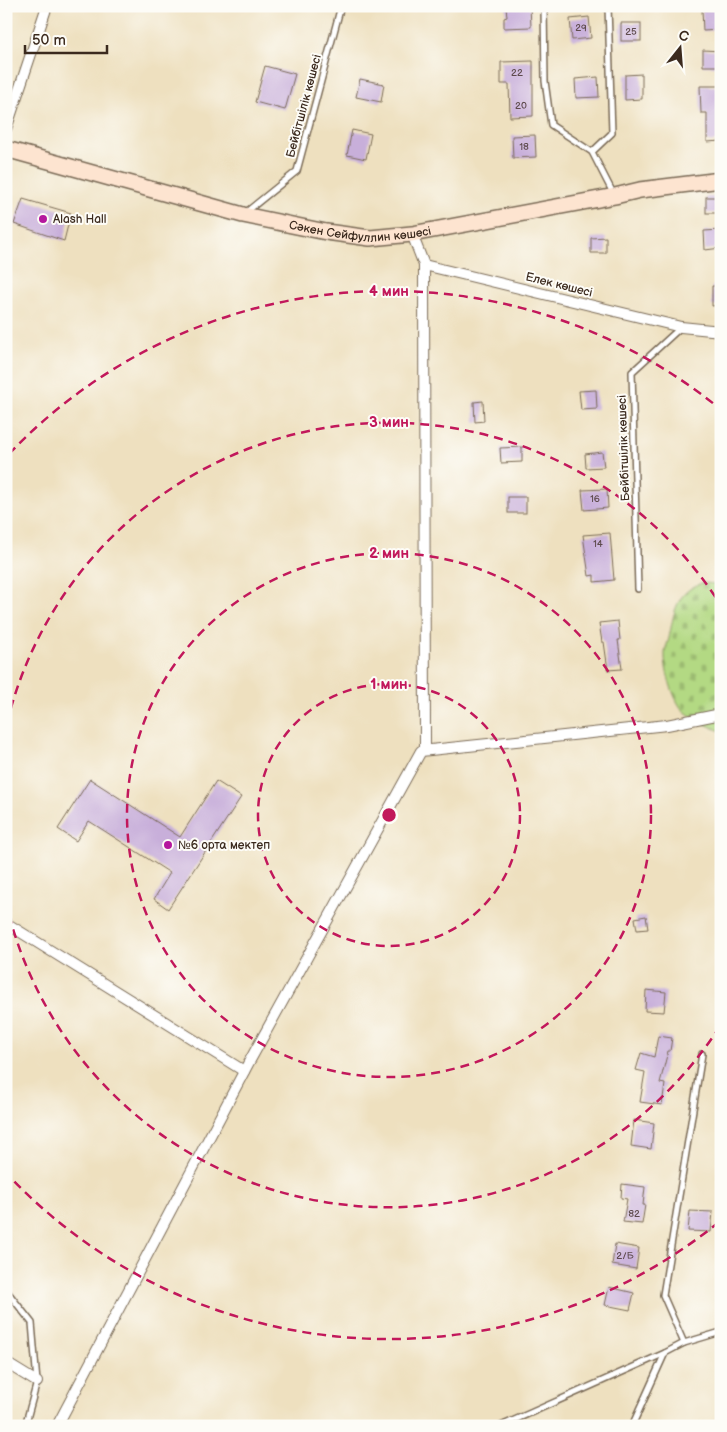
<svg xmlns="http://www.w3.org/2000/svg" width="727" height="1432" viewBox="0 0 727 1432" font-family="'Balsamiq Sans',sans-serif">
<defs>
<pattern id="cemetery-stones" width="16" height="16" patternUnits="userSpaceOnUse" patternTransform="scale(1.25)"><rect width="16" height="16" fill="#b3d983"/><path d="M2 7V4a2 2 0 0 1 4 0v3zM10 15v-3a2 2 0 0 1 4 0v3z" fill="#9bba71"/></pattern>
</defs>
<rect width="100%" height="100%" fill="#fdfcf7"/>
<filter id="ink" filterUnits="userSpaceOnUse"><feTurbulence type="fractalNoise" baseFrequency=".02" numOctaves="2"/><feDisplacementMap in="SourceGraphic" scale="10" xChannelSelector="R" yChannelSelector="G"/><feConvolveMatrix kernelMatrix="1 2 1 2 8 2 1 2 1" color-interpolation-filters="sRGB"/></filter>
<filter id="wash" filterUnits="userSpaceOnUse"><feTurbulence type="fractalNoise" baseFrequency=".0096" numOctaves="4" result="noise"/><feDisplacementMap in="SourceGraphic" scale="20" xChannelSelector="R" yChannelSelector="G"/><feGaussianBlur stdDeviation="1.12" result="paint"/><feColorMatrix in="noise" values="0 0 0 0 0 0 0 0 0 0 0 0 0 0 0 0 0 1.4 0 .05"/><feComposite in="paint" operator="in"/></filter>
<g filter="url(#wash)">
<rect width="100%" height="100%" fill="#eee0bf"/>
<path fill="url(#cemetery-stones)" stroke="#778250" d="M 702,583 L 721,584 L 721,731 C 710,727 689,717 681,708 C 672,695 664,668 665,653 C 665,648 668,643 669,638 C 674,614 675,592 702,583 Z"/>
<g id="blocks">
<g fill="#c8afda">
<path d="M 530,6 L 531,27 L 504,28 L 504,18 L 507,17 L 506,7 Z"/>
<path d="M 721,9 L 721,30 L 703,31 L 702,10 Z"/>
<path d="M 589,17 L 591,38 L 572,40 L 570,19 Z"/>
<rect x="621" y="23" width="20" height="18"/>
<path d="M 703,50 L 721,51 L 721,66 L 703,66 Z"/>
<path d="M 533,61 L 533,116 L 510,117 L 509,84 L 501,84 L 501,62 Z"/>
<path d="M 265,66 L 295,74 L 285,110 L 255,102 Z"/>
<path d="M 642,74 L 642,99 L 625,100 L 625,75 Z"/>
<path d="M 598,77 L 599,97 L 576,98 L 575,79 Z"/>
<path d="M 360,79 L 384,84 L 381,102 L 356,97 Z"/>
<path d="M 700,86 L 721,86 L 721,141 L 707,142 L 707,113 L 701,113 Z"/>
<path d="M 352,130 L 371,134 L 366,159 L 347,155 Z"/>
<path d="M 535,135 L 536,157 L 513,158 L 512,136 Z"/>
<rect x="706" y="197" width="15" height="16"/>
<path d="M 23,199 L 71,213 L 64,241 L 14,224 Z"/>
<path d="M 721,230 L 721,248 L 705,250 L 704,231 Z"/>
<path d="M 606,237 L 606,253 L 591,253 L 591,238 Z"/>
<path d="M 712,286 L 721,286 L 721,305 L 712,306 Z"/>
<path d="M 596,390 L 597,409 L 581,410 L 579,391 Z"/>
<path d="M 483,401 L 484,421 L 475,422 L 474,402 Z"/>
<path d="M 522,447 L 522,462 L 501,463 L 500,448 Z"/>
<path d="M 602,452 L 604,467 L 586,468 L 585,454 Z"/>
<path d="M 607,489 L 608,508 L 584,510 L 582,490 Z"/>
<rect x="508" y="497" width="18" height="16"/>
<path d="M 610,533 L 614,580 L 594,582 L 594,575 L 589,576 L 583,535 Z"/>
<path d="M 618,621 L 620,640 L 618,640 L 622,669 L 608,670 L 604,642 L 602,642 L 599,623 Z"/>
<path d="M 90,779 L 180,837 L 216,781 L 241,797 L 168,909 L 154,899 L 170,873 L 89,821 L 76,841 L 58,829 Z"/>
<path d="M 646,916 L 648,929 L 637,930 L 635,918 Z"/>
<path d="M 646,990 L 666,992 L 664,1012 L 645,1011 Z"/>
<path d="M 658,1036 L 672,1038 L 670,1051 L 668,1051 L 660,1083 L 665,1084 L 662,1105 L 640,1102 L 645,1072 L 636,1070 L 641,1053 L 654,1057 Z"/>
<path d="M 634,1120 L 654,1123 L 651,1149 L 631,1146 Z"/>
<path d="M 622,1184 L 645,1187 L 643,1205 L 645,1205 L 642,1224 L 623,1222 L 627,1199 L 621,1198 Z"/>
<path d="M 690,1211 L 713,1212 L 711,1232 L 688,1231 Z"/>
<path d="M 615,1244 L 639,1248 L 636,1269 L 612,1265 Z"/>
<path d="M 609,1287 L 634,1293 L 630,1310 L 605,1305 Z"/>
</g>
</g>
</g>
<g filter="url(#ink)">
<use href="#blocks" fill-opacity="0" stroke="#7a6a56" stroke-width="1"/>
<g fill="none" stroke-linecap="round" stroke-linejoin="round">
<g stroke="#7a6a56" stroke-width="8">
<g id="lane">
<path d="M 544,6 L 545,81 L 551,125 L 592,152 L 614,195"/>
<path d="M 592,152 L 612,133 L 608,6"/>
<path d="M 245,213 L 297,171 L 341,6"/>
<path d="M 638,589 L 632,372 L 680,328"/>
<path d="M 6,1290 L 32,1323 L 37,1382 L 25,1426"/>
<path d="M 684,1343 L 663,1295 L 702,1054"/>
<path d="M 501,1426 L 665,1353"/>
<path d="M 632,1426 L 665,1353 L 684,1343 L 721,1332"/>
</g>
</g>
<g stroke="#7a6a56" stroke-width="12">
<g id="street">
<path d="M 6,129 L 47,6"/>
<path d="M 412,234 L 424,265 L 681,327 L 721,331"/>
<path d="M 424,265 L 425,750"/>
<path d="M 6,923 L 244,1071"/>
<path d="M 6,1363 L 37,1382"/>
<path d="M 57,1426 L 248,1064 L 421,751 L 667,725 L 721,714"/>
</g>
</g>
<g stroke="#7a6a56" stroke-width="18">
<g id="secondary">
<path id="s1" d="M 6,149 L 243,215 L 326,232 L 370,238 L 412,234 L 615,196 L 640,190 L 721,180"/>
</g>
</g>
<use href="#lane" stroke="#fff" stroke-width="5"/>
<use href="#street" stroke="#fff" stroke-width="10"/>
<use href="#secondary" stroke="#fde4d0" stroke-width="15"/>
</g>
</g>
<g fill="none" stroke="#c2185b" stroke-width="2.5" stroke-dasharray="9 6">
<circle cx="389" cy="815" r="131"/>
<circle cx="389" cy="815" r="262"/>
<path d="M720 1026A393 393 0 0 1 7 907M7 723A393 393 0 0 1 720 604"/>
<path d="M719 1222A524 524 0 0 1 9 1176M9 454A524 524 0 0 1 719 408"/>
</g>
<g fill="#b5179e" stroke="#fdfcf7" stroke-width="2">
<circle cx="43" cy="219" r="5"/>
<circle cx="168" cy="845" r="5"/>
</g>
<g text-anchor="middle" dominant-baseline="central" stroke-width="4" stroke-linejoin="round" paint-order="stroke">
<g font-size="10" fill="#5e4b4d">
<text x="581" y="28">29</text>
<text x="631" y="32">25</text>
<text x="517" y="73">22</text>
<text x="521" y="106">20</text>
<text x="524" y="147">18</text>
<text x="595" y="499">16</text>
<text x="598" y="544">14</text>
<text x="634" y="1214">82</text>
<text x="625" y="1256">2/Б</text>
</g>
<g font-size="12" fill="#3b2a1e" stroke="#fdfcf7">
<text transform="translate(304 106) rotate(-75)">Бейбітшілік көшесі</text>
<text stroke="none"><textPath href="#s1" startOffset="365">Сәкен Сейфуллин көшесі</textPath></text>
<text transform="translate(559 285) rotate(14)">Елек көшесі</text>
<text transform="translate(624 448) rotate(-92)">Бейбітшілік көшесі</text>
</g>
<g font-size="12" fill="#3b2a1e" stroke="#fdfcf7" text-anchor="start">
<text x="53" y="219">Alash Hall</text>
<text x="178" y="845">№6 орта мектеп</text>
</g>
</g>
<circle cx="389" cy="815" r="8" fill="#c2185b" stroke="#fdfcf7" stroke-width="2.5"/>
<g font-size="15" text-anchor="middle" font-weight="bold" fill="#c2185b" stroke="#fdfcf7" stroke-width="4" stroke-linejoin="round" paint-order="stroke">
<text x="389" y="296">4 мин</text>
<text x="389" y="427">3 мин</text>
<text x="389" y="558">2 мин</text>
<text x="389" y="689">1 мин</text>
</g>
<rect width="727" height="1432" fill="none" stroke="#fdfcf7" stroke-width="25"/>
<g transform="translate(680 48) rotate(17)" stroke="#fdfcf7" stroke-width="4" paint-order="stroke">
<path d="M0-4L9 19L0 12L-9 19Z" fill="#3b2a1e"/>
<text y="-8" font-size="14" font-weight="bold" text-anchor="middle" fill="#3b2a1e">С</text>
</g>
<path d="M25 45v8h82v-8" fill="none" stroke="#3b2a1e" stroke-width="2.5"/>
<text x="32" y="45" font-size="15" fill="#3b2a1e" stroke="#fdfcf7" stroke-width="4" paint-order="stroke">50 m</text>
</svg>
